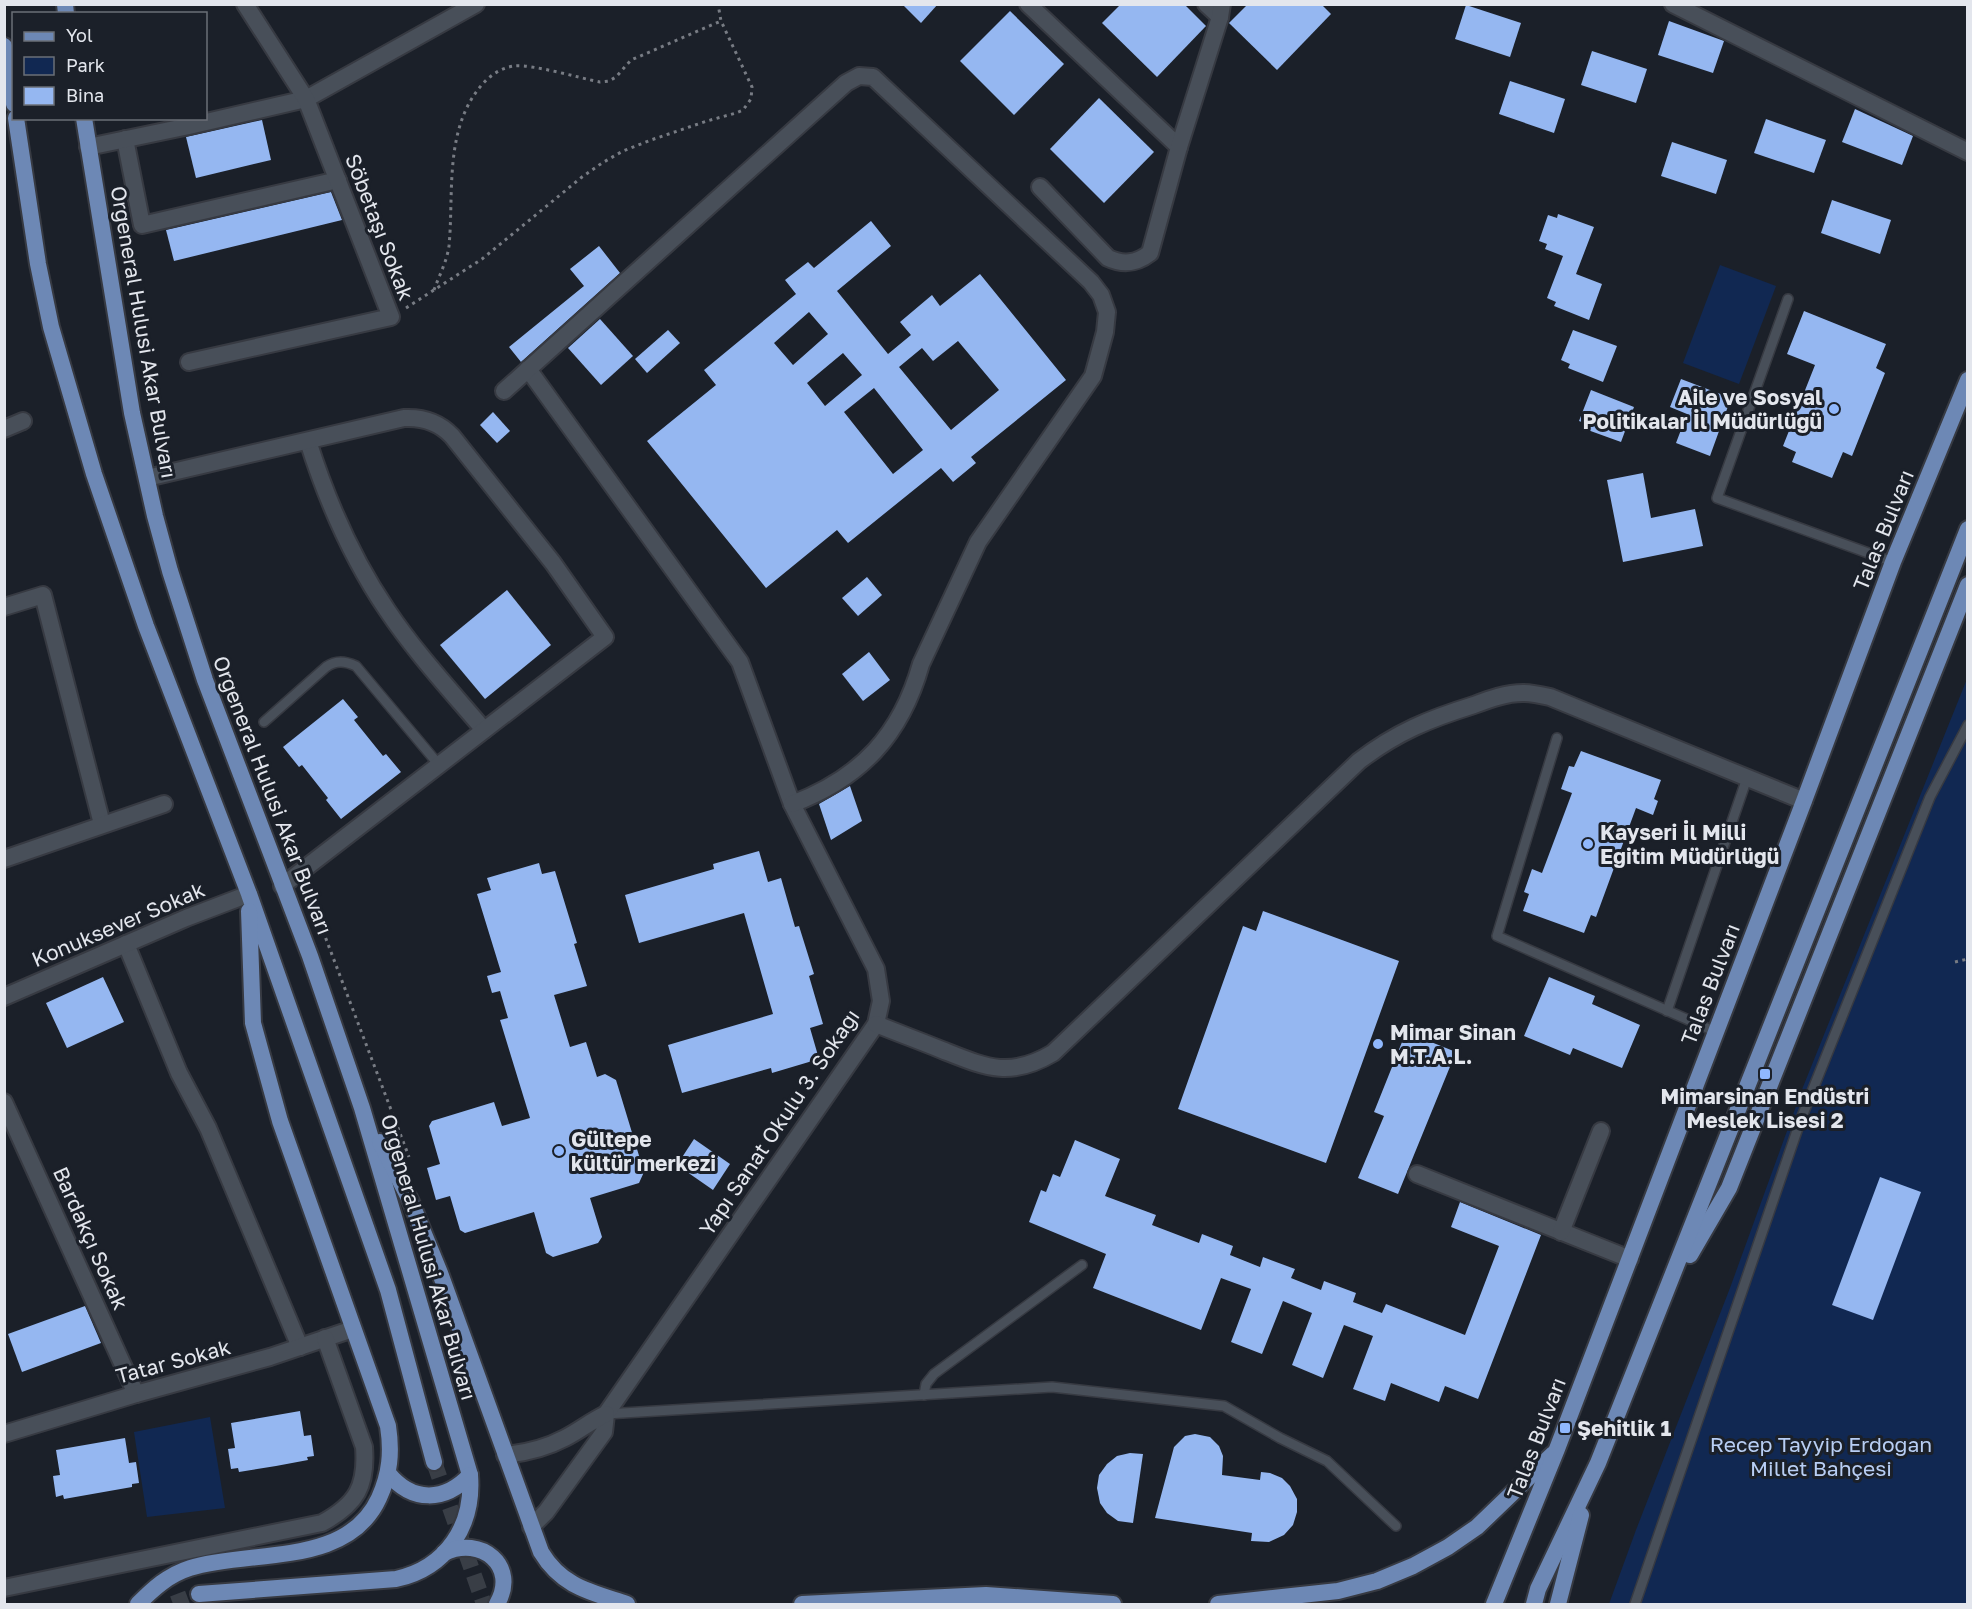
<svg xmlns="http://www.w3.org/2000/svg" width="1972" height="1609" viewBox="0 0 1972 1609" font-family="'Golos Text',sans-serif">
<rect width="100%" height="100%" fill="#1b2029"/>
<g fill="#112852">
<path d="M 1720,265 L 1776,286 L 1739,384 L 1683,363 Z"/>
<path d="M 1967,679 L 1967,1604 L 1609,1604 L 1636,1530 L 1730,1288 L 1803,1087 Z"/>
<path d="M 210,1417 L 225,1508 L 147,1517 L 134,1432 Z"/>
</g>
<g fill="#95b7f1" fill-rule="evenodd">
<path d="M 902,4 L 938,4 L 921,23 Z"/>
<path d="M 1121,4 L 1184,4 L 1206,26 L 1157,77 L 1102,23 Z"/>
<path d="M 1248,4 L 1321,4 L 1331,14 L 1277,70 L 1229,23 Z"/>
<path d="M 1466,5 L 1521,23 L 1510,57 L 1455,39 Z"/>
<path d="M 1010,11 L 1064,64 L 1014,115 L 960,61 Z"/>
<path d="M 1669,21 L 1724,41 L 1713,73 L 1658,55 Z"/>
<path d="M 1592,51 L 1647,69 L 1636,103 L 1581,85 Z"/>
<path d="M 1510,81 L 1565,99 L 1554,133 L 1499,114 Z"/>
<path d="M 1099,98 L 1154,152 L 1104,203 L 1050,149 Z"/>
<path d="M 1855,109 L 1913,136 L 1902,165 L 1842,142 Z"/>
<path d="M 1766,119 L 1826,140 L 1814,173 L 1754,153 Z"/>
<path d="M 262,120 L 271,160 L 196,178 L 186,137 Z"/>
<path d="M 1672,142 L 1727,160 L 1716,194 L 1661,176 Z"/>
<path d="M 331,192 L 342,220 L 174,261 L 166,230 Z"/>
<path d="M 1832,200 L 1891,220 L 1880,254 L 1821,233 Z"/>
<path d="M 1558,214 L 1594,227 L 1576,274 L 1602,284 L 1589,320 L 1554,306 L 1556,302 L 1547,298 L 1563,256 L 1545,249 L 1547,244 L 1539,241 L 1548,215 L 1557,218 Z"/>
<path d="M 871,221 L 891,246 L 837,291 L 888,354 L 911,335 L 900,322 L 932,295 L 940,306 L 980,274 L 1066,380 L 971,457 L 976,463 L 953,482 L 941,468 L 848,543 L 837,530 L 766,588 L 647,441 L 716,385 L 704,370 L 796,294 L 785,280 L 808,262 L 814,268 ZM 809,312 L 828,334 L 793,365 L 774,343 ZM 958,341 L 999,390 L 951,430 L 899,367 L 922,348 L 933,361 ZM 843,353 L 862,375 L 825,406 L 807,383 ZM 874,388 L 923,450 L 893,474 L 844,412 Z"/>
<path d="M 599,246 L 620,273 L 521,362 L 509,347 L 584,286 L 570,269 Z"/>
<path d="M 1804,311 L 1886,344 L 1876,368 L 1885,373 L 1852,456 L 1843,452 L 1832,478 L 1792,462 L 1796,452 L 1783,446 L 1815,365 L 1787,354 Z"/>
<path d="M 600,319 L 633,356 L 601,385 L 568,348 Z"/>
<path d="M 668,330 L 680,343 L 647,373 L 635,359 Z"/>
<path d="M 1573,330 L 1617,346 L 1603,382 L 1568,368 L 1570,364 L 1561,360 Z"/>
<path d="M 1681,379 L 1731,398 L 1710,456 L 1676,443 L 1687,414 L 1670,407 Z"/>
<path d="M 1591,390 L 1634,407 L 1621,442 L 1585,429 L 1587,424 L 1579,421 Z"/>
<path d="M 493,412 L 510,431 L 497,443 L 480,425 Z"/>
<path d="M 1643,473 L 1651,518 L 1695,509 L 1703,546 L 1623,562 L 1607,480 Z"/>
<path d="M 867,577 L 882,595 L 858,616 L 842,598 Z"/>
<path d="M 507,590 L 551,645 L 485,699 L 440,645 Z"/>
<path d="M 869,652 L 890,680 L 863,701 L 842,674 Z"/>
<path d="M 343,699 L 358,717 L 354,720 L 383,756 L 386,754 L 401,772 L 341,819 L 326,800 L 328,798 L 302,765 L 299,767 L 283,747 Z"/>
<path d="M 1581,751 L 1661,780 L 1654,799 L 1658,801 L 1653,815 L 1636,808 L 1596,917 L 1591,915 L 1584,933 L 1523,911 L 1529,894 L 1524,892 L 1532,869 L 1542,873 L 1572,793 L 1561,789 L 1569,766 L 1574,767 Z"/>
<path d="M 850,786 L 862,821 L 831,840 L 819,804 Z"/>
<path d="M 759,851 L 768,882 L 781,878 L 795,927 L 799,926 L 814,974 L 809,976 L 823,1024 L 810,1028 L 819,1059 L 772,1073 L 771,1068 L 682,1093 L 668,1045 L 773,1014 L 744,913 L 639,943 L 625,895 L 714,869 L 713,864 Z"/>
<path d="M 539,863 L 542,874 L 555,871 L 577,943 L 574,944 L 587,986 L 554,995 L 570,1047 L 586,1042 L 597,1077 L 605,1074 L 616,1080 L 644,1172 L 639,1183 L 590,1198 L 602,1237 L 598,1243 L 553,1257 L 546,1253 L 534,1212 L 465,1233 L 460,1230 L 450,1196 L 436,1200 L 427,1168 L 440,1164 L 429,1126 L 432,1121 L 494,1102 L 502,1126 L 530,1118 L 500,1020 L 508,1018 L 500,991 L 492,993 L 487,976 L 501,972 L 477,894 L 491,890 L 487,878 Z"/>
<path d="M 1263,911 L 1399,961 L 1326,1163 L 1178,1109 L 1243,926 L 1256,931 Z"/>
<path d="M 103,977 L 124,1022 L 67,1048 L 46,1003 Z"/>
<path d="M 1549,977 L 1595,996 L 1592,1004 L 1640,1025 L 1622,1068 L 1573,1048 L 1570,1055 L 1524,1036 Z"/>
<path d="M 1406,1032 L 1456,1052 L 1398,1194 L 1358,1178 L 1384,1116 L 1374,1112 Z"/>
<path d="M 694,1139 L 730,1164 L 713,1190 L 677,1165 Z"/>
<path d="M 1075,1140 L 1120,1159 L 1105,1196 L 1156,1215 L 1152,1225 L 1199,1243 L 1202,1234 L 1233,1246 L 1230,1255 L 1260,1267 L 1263,1257 L 1295,1269 L 1291,1278 L 1321,1290 L 1324,1281 L 1356,1293 L 1353,1302 L 1382,1313 L 1386,1304 L 1465,1335 L 1499,1246 L 1451,1227 L 1460,1202 L 1541,1235 L 1478,1399 L 1445,1386 L 1439,1402 L 1391,1383 L 1385,1401 L 1353,1389 L 1373,1336 L 1344,1325 L 1323,1378 L 1292,1365 L 1312,1313 L 1283,1301 L 1262,1354 L 1231,1342 L 1251,1289 L 1221,1278 L 1201,1330 L 1093,1288 L 1106,1254 L 1029,1222 L 1041,1190 L 1046,1192 L 1053,1174 L 1060,1177 Z"/>
<path d="M 1880,1177 L 1921,1192 L 1873,1320 L 1832,1305 Z"/>
<path d="M 85,1306 L 101,1343 L 22,1372 L 8,1334 Z"/>
<path d="M 300,1411 L 304,1436 L 311,1435 L 314,1456 L 307,1457 L 308,1460 L 276,1466 L 239,1472 L 238,1468 L 231,1469 L 228,1449 L 235,1448 L 231,1423 Z"/>
<path d="M 1195,1434 L 1210,1437 L 1219,1446 L 1223,1456 L 1222,1475 L 1260,1480 L 1261,1472 L 1270,1473 L 1282,1478 L 1290,1486 L 1297,1499 L 1297,1512 L 1293,1525 L 1284,1535 L 1269,1542 L 1251,1541 L 1252,1533 L 1155,1518 L 1174,1447 L 1185,1436 Z"/>
<path d="M 125,1438 L 129,1463 L 136,1462 L 139,1483 L 132,1484 L 132,1487 L 64,1499 L 63,1495 L 56,1497 L 53,1476 L 60,1475 L 56,1450 Z"/>
<path d="M 1130,1453 L 1143,1454 L 1133,1523 L 1118,1521 L 1107,1513 L 1100,1503 L 1097,1488 L 1099,1475 L 1107,1464 L 1117,1456 Z"/>
</g>
<g fill="none" stroke-linecap="round" stroke-linejoin="round">
<g stroke="#393e46" stroke-width="16" stroke-dasharray="16 8" stroke-linecap="butt">
<path d="M 434,1462 L 484,1604"/>
<path d="M 173,1604 L 199,1594"/>
</g>
<g stroke="#373a42" stroke-width="12">
<g id="service">
<path d="M 1788,299 L 1717,498 L 1893,562"/>
<path d="M 264,722 L 326,667 C 336,660 345,661 356,666 L 439,765"/>
<path d="M 1557,738 L 1497,936 L 1716,1032"/>
<path d="M 1667,1011 L 1747,778"/>
<path d="M 924,1395 L 926,1384 L 934,1374 L 1082,1265"/>
<path d="M 606,1414 L 1052,1387 L 1224,1406 L 1280,1438 L 1327,1461 L 1396,1526"/>
<path d="M 1635,1604 L 1801,1119 L 1930,797 L 1968,725"/>
</g>
</g>
<g stroke="#373a42" stroke-width="20">
<g id="minor">
<path d="M 1028,4 L 1179,147"/>
<path d="M 1206,4 L 1220,17"/>
<path d="M 1673,4 L 1968,152"/>
<path d="M 125,139 L 142,225 L 338,180"/>
<path d="M 88,147 L 189,126 L 306,99 L 476,4"/>
<path d="M 1040,187 L 1108,258 C 1123,265 1136,264 1150,253 L 1179,147 L 1220,17 L 1222,4"/>
<path d="M 189,362 L 391,317 L 306,99 L 245,4"/>
<path d="M 528,369 L 740,662 L 792,804 L 876,969 L 881,1001 L 876,1024 L 606,1414 L 604,1432 L 546,1512 L 531,1527"/>
<path d="M 504,391 L 846,83 L 859,76 L 873,77 L 1091,282 L 1101,295 L 1107,312 L 1105,332 L 1093,376 L 978,542 L 921,664 C 901,735 861,778 792,804"/>
<path d="M 4,429 L 23,421"/>
<path d="M 308,441 C 327,501 351,557 387,610 C 415,652 451,691 484,730"/>
<path d="M 147,478 L 404,418 C 423,417 439,422 452,436 L 553,563 L 605,637 L 282,886"/>
<path d="M 4,607 L 43,595 L 102,824"/>
<path d="M 4,859 L 164,804"/>
<path d="M 126,944 L 179,1073 L 208,1128 L 300,1347"/>
<path d="M 4,997 L 186,918 L 249,894"/>
<path d="M 876,1024 C 898,1033 920,1041 942,1050 C 985,1067 1009,1079 1053,1053 L 1359,761 C 1397,732 1429,719 1474,705 C 1490,699 1506,693 1523,693 C 1532,693 1541,695 1550,697 L 1804,801"/>
<path d="M 4,1102 L 136,1394"/>
<path d="M 1417,1174 L 1630,1259"/>
<path d="M 1561,1232 L 1601,1131"/>
<path d="M 4,1434 L 136,1394 L 270,1357 L 353,1329"/>
<path d="M 505,1455 C 526,1453 546,1448 565,1438 C 579,1431 591,1421 606,1414"/>
<path d="M 4,1588 L 322,1523 C 357,1504 367,1486 364,1447 L 325,1338"/>
</g>
</g>
<g stroke="#373a42" stroke-width="20">
<g id="primary">
<path d="M 65,4 L 66,14"/>
<path d="M 4,46 L 14,104"/>
<path d="M 16,118 L 38,264 L 51,327 L 94,474 L 146,626 L 249,894 L 388,1290 L 434,1462"/>
<path d="M 84,118 L 132,413 L 155,516 L 170,571 L 205,680 L 310,956 L 362,1108 L 470,1475 C 474,1525 447,1568 396,1579 L 199,1594"/>
<path d="M 380,1142 L 411,1202 L 440,1273 L 541,1552 C 562,1587 591,1592 627,1604"/>
<path d="M 1690,1255 L 1729,1188 L 1968,585"/>
<path d="M 388,1473 C 412,1503 445,1502 470,1475"/>
<path d="M 444,1553 C 481,1535 519,1566 497,1604"/>
<path d="M 138,1604 C 153,1589 168,1575 190,1568 C 251,1549 347,1568 379,1498 C 390,1474 392,1452 388,1426 L 280,1121 L 253,1023 L 249,911"/>
<path d="M 802,1604 L 986,1595 L 1113,1604"/>
<path d="M 1218,1604 L 1338,1591 L 1377,1581 L 1413,1566 L 1448,1547 L 1477,1527 L 1553,1454"/>
<path d="M 1494,1604 L 1557,1449 L 1804,801 L 1893,562 L 1968,380"/>
<path d="M 1534,1604 L 1538,1589 L 1598,1463 L 1968,529"/>
<path d="M 1558,1604 L 1581,1515"/>
</g>
</g>
<g stroke="#787c84" stroke-width="3" stroke-dasharray="3 4.5" stroke-linecap="butt">
<path d="M 434,290 C 439,276 447,261 449,246 C 454,194 444,131 480,87 C 489,76 500,68 514,66 C 533,64 579,78 600,82 L 609,81 L 616,77 L 631,60 L 721,21"/>
<path d="M 406,308 L 482,259 L 582,177 L 602,163 L 623,151 L 651,140 L 707,121 L 736,113 L 743,110 L 751,99 L 752,87 L 721,21 L 718,4"/>
<path d="M 307,889 L 409,1157"/>
<path d="M 1955,962 L 1968,959"/>
</g>
<use href="#service" stroke="#484f59" stroke-width="9"/>
<use href="#minor" stroke="#484f59" stroke-width="16"/>
<use href="#primary" stroke="#6d88b5" stroke-width="16"/>
</g>
<g fill="#90b8fd" stroke="#1b2029" stroke-width="2">
<circle cx="1834" cy="409" r="6"/>
<circle cx="1588" cy="844" r="6"/>
<circle cx="1378" cy="1044" r="6"/>
<rect x="1759" y="1068" width="12" height="12" rx="3"/>
<circle cx="559" cy="1151" r="6"/>
<rect x="1559" y="1422" width="12" height="12" rx="3"/>
</g>
<g text-anchor="middle" dominant-baseline="central" stroke-width="6" stroke-linejoin="round" paint-order="stroke">
<g font-size="21" fill="#e3e6ed" stroke="#1b2029">
<text transform="translate(380 227) rotate(69)">Söbetaşı Sokak</text>
<text transform="translate(144 332) rotate(80)">Orgeneral Hulusi Akar Bulvarı</text>
<text transform="translate(1883 530) rotate(-68)">Talas Bulvarı</text>
<text transform="translate(273 795) rotate(69)">Orgeneral Hulusi Akar Bulvarı</text>
<text transform="translate(118 924) rotate(-23)">Konuksever Sokak</text>
<text transform="translate(1710 984) rotate(-69)">Talas Bulvarı</text>
<text transform="translate(779 1122) rotate(-56)">Yapı Sanat Okulu 3. Sokağı</text>
<text transform="translate(91 1238) rotate(66)">Bardakçı Sokak</text>
<text transform="translate(429 1257) rotate(74)">Orgeneral Hulusi Akar Bulvarı</text>
<text transform="translate(173 1361) rotate(-15)">Tatar Sokak</text>
<text transform="translate(1536 1438) rotate(-69)">Talas Bulvarı</text>
</g>
<g font-size="21" font-weight="bold" fill="#e3e6ed" stroke="#1b2029" text-anchor="start">
<text x="1822" y="397" text-anchor="end">Aile ve Sosyal<tspan x="1822" dy="24">Politikalar İl Müdürlüğü</tspan></text>
<text x="1600" y="832">Kayseri İl Milli<tspan x="1600" dy="24">Eğitim Müdürlüğü</tspan></text>
<text x="1390" y="1032">Mimar Sinan<tspan x="1390" dy="24">M.T.A.L.</tspan></text>
<text x="1765" y="1096" text-anchor="middle">Mimarsinan Endüstri<tspan x="1765" dy="24">Meslek Lisesi 2</tspan></text>
<text x="571" y="1139">Gültepe<tspan x="571" dy="24">kültür merkezi</tspan></text>
<text x="1577" y="1428">Şehitlik 1</text>
</g>
<g font-size="21" fill="#b8cef4" stroke="#1b2029">
<text x="1821" y="1444">Recep Tayyip Erdoğan<tspan x="1821" dy="24">Millet Bahçesi</tspan></text>
</g>
</g>
<rect width="1972" height="1609" fill="none" stroke="#e3e6ed" stroke-width="12"/>
<rect x="12" y="12" width="195" height="108" fill="#1b2029" stroke="#6b6f77" stroke-width="1.5"/>
<rect x="24" y="32" width="30" height="9" fill="#6d88b5" stroke="#6b6f77" stroke-width="1.5"/>
<text x="66" y="42" font-size="18" fill="#e3e6ed">Yol</text>
<rect x="24" y="57" width="30" height="18" fill="#112852" stroke="#6b6f77" stroke-width="1.5"/>
<text x="66" y="72" font-size="18" fill="#e3e6ed">Park</text>
<rect x="24" y="87" width="30" height="18" fill="#95b7f1" stroke="#6b6f77" stroke-width="1.5"/>
<text x="66" y="102" font-size="18" fill="#e3e6ed">Bina</text>
</svg>
